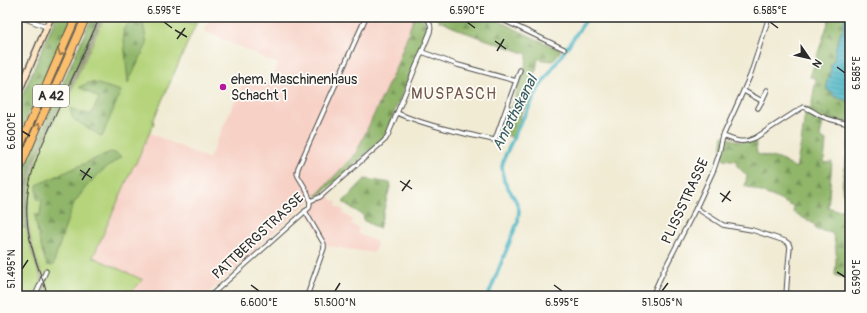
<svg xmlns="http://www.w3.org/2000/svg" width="867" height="313" viewBox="0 0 867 313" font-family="Pangolin,sans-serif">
<defs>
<pattern id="forest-firs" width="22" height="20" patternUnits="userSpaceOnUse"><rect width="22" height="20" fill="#90b66b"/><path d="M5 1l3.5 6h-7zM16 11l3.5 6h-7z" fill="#769458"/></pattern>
<pattern id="water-rules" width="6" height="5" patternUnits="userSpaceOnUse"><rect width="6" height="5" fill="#4ab6c6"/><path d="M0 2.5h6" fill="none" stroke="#3e94a1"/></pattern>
</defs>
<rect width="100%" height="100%" fill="#fdfcf7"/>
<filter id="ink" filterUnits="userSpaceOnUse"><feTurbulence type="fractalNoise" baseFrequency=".025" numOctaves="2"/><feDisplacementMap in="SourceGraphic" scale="8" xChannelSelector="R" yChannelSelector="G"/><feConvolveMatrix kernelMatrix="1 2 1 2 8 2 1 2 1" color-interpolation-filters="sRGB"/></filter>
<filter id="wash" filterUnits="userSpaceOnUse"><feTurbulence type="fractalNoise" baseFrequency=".012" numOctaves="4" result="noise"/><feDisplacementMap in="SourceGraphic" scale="16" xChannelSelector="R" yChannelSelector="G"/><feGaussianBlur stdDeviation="0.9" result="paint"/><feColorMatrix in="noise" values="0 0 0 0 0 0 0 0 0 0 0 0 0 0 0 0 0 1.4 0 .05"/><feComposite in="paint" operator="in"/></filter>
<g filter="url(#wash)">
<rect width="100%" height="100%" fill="#f1ebd4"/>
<g fill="#f7d1c6">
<path d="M 210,17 L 414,17 L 395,70 L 356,153 L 316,196 L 258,246 L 256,251 L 205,296 L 132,296 L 133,290 L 136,286 L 93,258 L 133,167 L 135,165 L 150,133 L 209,159 L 246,76 L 262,83 L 271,81 L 278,64 L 204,31 L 210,18 Z"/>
<path d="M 331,193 L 331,199 L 337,202 L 336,206 L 345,211 L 343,213 L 353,220 L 351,224 L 359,228 L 357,233 L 377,242 L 374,253 L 327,246 L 308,213 L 317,204 Z"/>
</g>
<g fill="#d2bfbf">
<path d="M 99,17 L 101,17 L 38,155 L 32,173 L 29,185 L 27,206 L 29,231 L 34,252 L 50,296 L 47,296 L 32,253 L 26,228 L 25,208 L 28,183 L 35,156 Z"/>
<path d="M 102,17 L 104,17 L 65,104 L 63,104 Z"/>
</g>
<g fill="#b5d47b" stroke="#708053">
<path d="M 101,17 L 102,17 L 63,104 L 65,104 L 104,17 L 177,17 L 192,24 L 195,17 L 199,17 L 153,121 L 154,123 L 135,165 L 133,167 L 93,257 L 143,280 L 133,290 L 131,295 L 127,296 L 50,296 C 45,281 38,267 34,252 C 24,220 26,187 38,155 Z"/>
<path d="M 17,227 L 26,228 L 32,253 L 47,296 L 17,296 Z"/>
</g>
<g fill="url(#forest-firs)" stroke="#5e704b">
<path d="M 56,17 L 72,17 L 17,141 L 17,108 Z"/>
<path d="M 92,17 L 99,17 L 33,162 C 26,184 25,205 26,228 L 17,227 L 17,187 Z"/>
<path d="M 134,17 L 142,17 L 147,44 L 128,83 L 123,30 Z"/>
<path d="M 414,17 L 421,17 C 426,22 428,25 427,33 L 385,135 L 380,141 L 320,195 L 316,196 L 356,153 L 395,70 Z"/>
<path d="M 435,17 L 491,17 L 534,38 L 561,50 L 553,61 L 543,60 L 538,58 L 534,83 L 535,94 L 521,113 L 520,124 L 513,138 L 502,133 L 522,77 L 527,59 L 527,54 L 467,33 L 439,21 Z"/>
<path d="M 830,17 L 845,17 L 843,29 L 841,32 L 836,46 L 834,59 L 831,65 L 830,77 L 827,80 L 827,90 L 832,92 L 834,96 L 850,102 L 850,123 L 826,117 L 811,109 L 816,78 L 810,77 Z"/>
<path d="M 91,82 L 95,83 L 121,91 L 102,137 L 75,120 L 72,117 L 70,108 L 91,115 L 99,98 L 79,87 Z"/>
<path d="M 806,107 L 836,121 L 823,122 L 820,137 L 826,141 L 824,163 L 832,162 L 828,207 C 837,211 842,211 850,207 L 850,278 L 837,276 L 835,275 C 836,261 838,246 832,233 L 817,230 L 814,224 L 793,212 L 794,207 L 774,197 L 745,186 L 747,176 L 737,166 L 737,161 L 724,159 L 721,154 L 723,136 L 740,142 L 755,138 L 757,154 L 779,159 L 796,168 L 801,143 Z"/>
<path d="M 850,134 L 850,198 L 848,198 L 843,194 L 842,186 Z"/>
<path d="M 110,152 L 115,153 L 121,157 L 102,171 L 86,187 L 74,203 L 66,224 L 53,266 L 47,265 C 41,249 37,232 35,215 L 40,215 L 42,200 L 37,199 L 37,185 Z"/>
<path d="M 365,179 L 391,183 L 379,229 L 363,220 L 364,216 L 343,202 Z"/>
</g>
<path fill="url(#water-rules)" stroke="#3a7078" d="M 845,17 L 850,17 L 850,102 L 834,96 L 832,92 L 827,90 L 827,80 L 830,77 L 831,65 L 834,59 L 836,46 L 841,32 L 843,29 Z"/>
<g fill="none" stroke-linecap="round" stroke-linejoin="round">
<path stroke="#4ab6c6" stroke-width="3.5" d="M 488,296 L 518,221 L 519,210 L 516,201 L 504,181 L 503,174 L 502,166 L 505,156 L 520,124 L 541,85 L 588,17"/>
</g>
</g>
<g filter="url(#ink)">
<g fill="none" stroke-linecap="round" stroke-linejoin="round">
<g stroke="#494844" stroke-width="5.5">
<g id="minor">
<path d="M 497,17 L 564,49"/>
<path d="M 422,52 L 458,65 L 516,81"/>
<path d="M 744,91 L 762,101 L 767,90"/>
<path d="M 758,108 L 762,101"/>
<path d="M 397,113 C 428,126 461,133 494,140 L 495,140 L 520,70"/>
<path d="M 723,136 C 737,141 741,144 755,138 L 803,107 C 809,108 815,113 821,116 C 830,120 840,122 850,124"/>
<path d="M 310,201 L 320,197 L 385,140 L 388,135 L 430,32 C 432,26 430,22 426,17"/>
<path d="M 696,208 L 723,225 L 752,230 L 785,241 L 789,244 L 790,247 L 788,267 L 786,296"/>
<path d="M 305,211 L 324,244 L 324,248 L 307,296"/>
<path d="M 35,296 L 46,271"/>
<path d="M 210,296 L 309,208 C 313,197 303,185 298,176 L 297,173 L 298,168 L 366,17"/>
<path d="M 652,296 L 663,272 L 696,208 L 714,169 L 719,154 L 723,136 L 750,76 L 769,17"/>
</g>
</g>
<g stroke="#494844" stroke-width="6">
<path id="tertiary" d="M 22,17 L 47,27"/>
</g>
<g stroke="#494844" stroke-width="8">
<path id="secondary" d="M 17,96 L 51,17"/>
</g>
<g stroke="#494844" stroke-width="9">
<g id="motorway">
<path d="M 17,153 L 76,17"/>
<path d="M 17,174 L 86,17"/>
</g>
</g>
<use href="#minor" stroke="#fff" stroke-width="3.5"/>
<use href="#tertiary" stroke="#fff" stroke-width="4.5"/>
<use href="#secondary" stroke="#fde5c5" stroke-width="5.5"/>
<use href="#motorway" stroke="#fabe6d" stroke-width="7"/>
<path stroke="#2b2b2b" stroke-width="1" d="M 48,296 C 43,279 35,262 31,244 C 22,207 28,179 42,145 L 100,17"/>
</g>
<defs><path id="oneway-chevron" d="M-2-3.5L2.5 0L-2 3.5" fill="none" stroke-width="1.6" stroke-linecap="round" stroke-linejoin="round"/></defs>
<g stroke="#92744c">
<use href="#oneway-chevron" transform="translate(61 53) rotate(114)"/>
<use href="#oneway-chevron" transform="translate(38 126) rotate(-67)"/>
</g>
</g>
<path fill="none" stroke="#2b2b2b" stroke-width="1.5" d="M 164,22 L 172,28M 467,22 L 475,28M 770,22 L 778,28M 175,30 L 187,37M 177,39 L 185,28M 495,41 L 506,49M 497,51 L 504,39M 837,67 L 845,73M 22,131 L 30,136M 80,170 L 92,178M 82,180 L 90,168M 400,181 L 412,189M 402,191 L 410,180M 720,193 L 731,201M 722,202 L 730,191M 22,269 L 28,260M 837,272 L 845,277M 251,285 L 259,291M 554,285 L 562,291M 335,291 L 340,283M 662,291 L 668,283"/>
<circle fill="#b5179e" stroke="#fdfcf7" stroke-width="1.5" cx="223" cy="87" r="4"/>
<g text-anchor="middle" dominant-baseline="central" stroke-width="3.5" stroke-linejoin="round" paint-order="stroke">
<rect fill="#fdfcf7" stroke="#6a6a68" stroke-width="1" x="33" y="85" width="36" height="22" rx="3"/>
<g font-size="13" font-weight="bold" fill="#2b2b2b">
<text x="51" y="96">A 42</text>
</g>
<g font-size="14" fill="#2b2b2b" stroke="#fdfcf7" text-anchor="start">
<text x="231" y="79">ehem. Maschinenhaus<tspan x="231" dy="16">Schacht 1</tspan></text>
</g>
<g font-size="14" fill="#2b2b2b" stroke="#fdfcf7">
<text transform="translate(685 201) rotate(-65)">PLISSSTRASSE</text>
<text transform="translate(258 236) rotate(-43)">PATTBERGSTRASSE</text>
</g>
<g font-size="15" font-style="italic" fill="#365c61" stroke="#fdfcf7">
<text transform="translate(515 113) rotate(-63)">Anrathskanal</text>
</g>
<g font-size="16" letter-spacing="1" fill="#71584b" stroke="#fdfcf7">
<text x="454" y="94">MUSPASCH</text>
</g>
</g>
<rect width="867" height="313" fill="none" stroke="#fdfcf7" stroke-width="44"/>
<g transform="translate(809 58) rotate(124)" stroke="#fdfcf7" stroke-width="3" paint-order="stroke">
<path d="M0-3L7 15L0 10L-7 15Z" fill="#2b2b2b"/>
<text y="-6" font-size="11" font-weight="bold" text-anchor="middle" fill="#2b2b2b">N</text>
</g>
<rect x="22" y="22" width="823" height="269" fill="none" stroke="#2b2b2b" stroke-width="1.5"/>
<g font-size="10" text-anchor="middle" fill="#2b2b2b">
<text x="164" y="14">6.595°E</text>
<text x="467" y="14">6.590°E</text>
<text x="770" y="14">6.585°E</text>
<text transform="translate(856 73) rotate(-90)" y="4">6.585°E</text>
<text transform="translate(11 131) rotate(-90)" y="4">6.600°E</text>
<text transform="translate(11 269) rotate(-90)" y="4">51.495°N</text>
<text transform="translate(856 277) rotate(-90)" y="4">6.590°E</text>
<text x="259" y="306">6.600°E</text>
<text x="335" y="306">51.500°N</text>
<text x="562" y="306">6.595°E</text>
<text x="662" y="306">51.505°N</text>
</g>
</svg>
